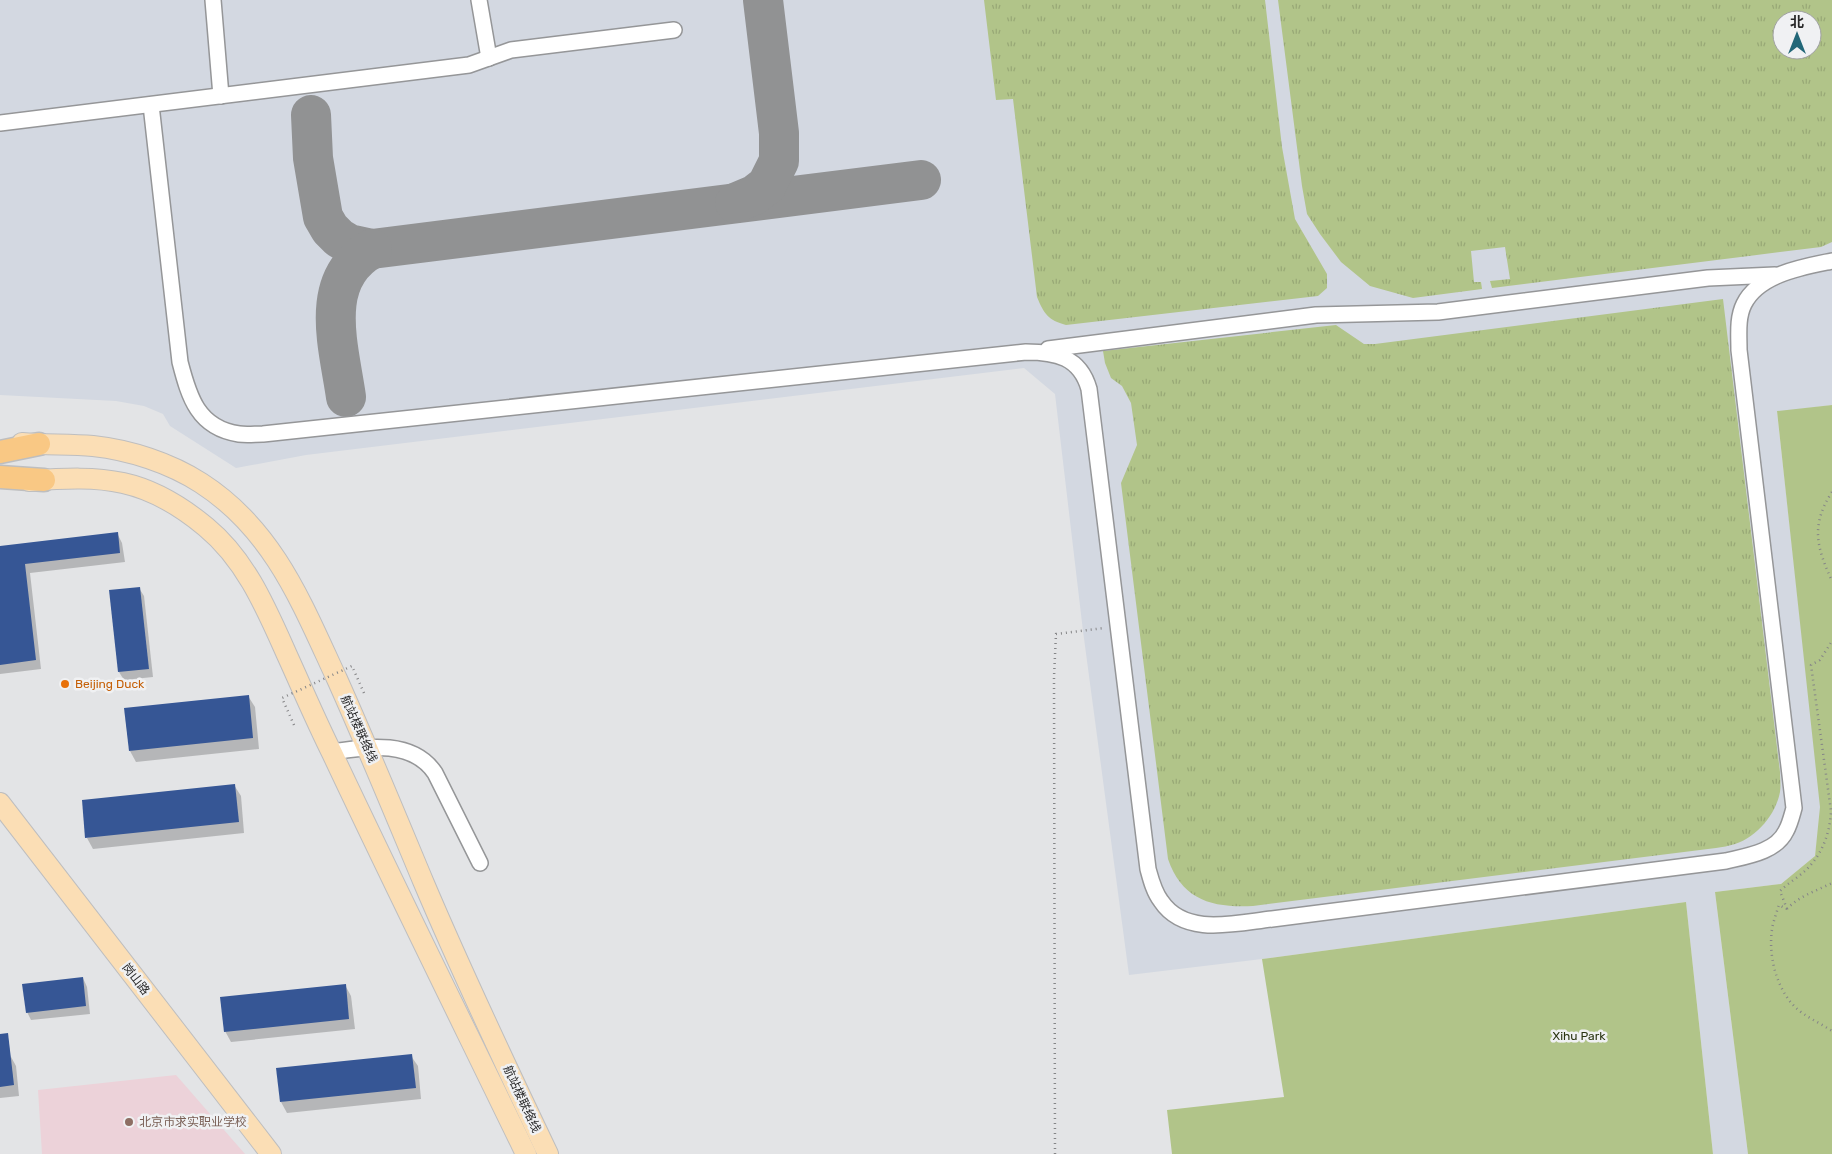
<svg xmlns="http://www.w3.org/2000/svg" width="1832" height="1154" viewBox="0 0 1832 1154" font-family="Rubik,'Noto Sans SC',sans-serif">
<defs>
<pattern id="grass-tufts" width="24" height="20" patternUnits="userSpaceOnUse" patternTransform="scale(1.25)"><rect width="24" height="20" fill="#b1c489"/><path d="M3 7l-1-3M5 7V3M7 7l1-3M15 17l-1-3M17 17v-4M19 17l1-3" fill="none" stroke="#98a876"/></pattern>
</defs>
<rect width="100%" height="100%" fill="#e3e4e6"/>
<path fill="#d3d8e1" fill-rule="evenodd" d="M 0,0 L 1832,0 L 1832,405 L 1777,412 L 1821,807 L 1815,856 L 1781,884 L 1715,892 L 1748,1154 L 1713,1154 L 1686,902 L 1262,959 L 1129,975 L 1083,631 L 1055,394 L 1024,368 L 306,455 L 236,468 L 170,426 L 163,414 L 144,406 L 116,401 L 0,395 ZM 1782,20 L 1812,20 L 1812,50 L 1782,50 Z"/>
<path fill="#ecd2d9" d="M 176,1075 L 245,1154 L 42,1154 L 38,1090 Z"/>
<g fill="url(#grass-tufts)" fill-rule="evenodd">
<path d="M 984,0 L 1265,0 L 1282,147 L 1295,219 L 1327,274 L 1327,288 L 1318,296 L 1066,325 C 1048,320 1044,314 1037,297 L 1013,99 L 996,100 Z"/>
<path d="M 1278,0 L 1832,0 L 1832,242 L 1821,247 L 1492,288 L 1490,281 L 1510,279 L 1505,247 L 1471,251 L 1474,282 L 1481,282 L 1482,289 L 1413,298 L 1370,286 L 1341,262 L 1320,234 L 1307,214 L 1302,186 ZM 1782,20 L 1812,20 L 1812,50 L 1782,50 Z"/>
<path d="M 1723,299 L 1780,772 C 1780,778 1781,786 1780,792 C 1776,814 1757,837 1735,844 C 1729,846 1722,847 1716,848 L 1253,906 C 1212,908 1182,900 1168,859 L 1121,483 L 1137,445 L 1131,403 L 1122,386 L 1111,378 L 1105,363 L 1103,351 L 1336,325 L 1364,344 L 1375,344 Z"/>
</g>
<g fill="#b1c489">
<path d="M 1832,405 L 1832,1154 L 1748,1154 L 1715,892 L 1781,884 L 1815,856 L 1820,807 L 1777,411 Z"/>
<path d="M 1686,902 L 1713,1154 L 1172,1154 L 1167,1110 L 1284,1097 L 1262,959 Z"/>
</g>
<g fill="#0003">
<path d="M 117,533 L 122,543 L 125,562 L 30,573 L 41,669 L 0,674 L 0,547 Z"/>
<path d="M 139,588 L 144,596 L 153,677 L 124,680 L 119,672 L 110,591 Z"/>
<path d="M 248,696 L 255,707 L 259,749 L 136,762 L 130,751 Z"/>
<path d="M 234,785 L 241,796 L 244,833 L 93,849 L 87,838 Z"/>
<path d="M 83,978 L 87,987 L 90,1014 L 31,1020 L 27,1012 Z"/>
<path d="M 345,985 L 351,996 L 355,1029 L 231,1042 L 225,1031 Z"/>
<path d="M 10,1055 L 16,1066 L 19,1096 L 0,1098 L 0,1056 Z"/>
<path d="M 411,1056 L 418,1066 L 421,1099 L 287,1113 L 281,1102 Z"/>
</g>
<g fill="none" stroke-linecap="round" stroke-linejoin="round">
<g stroke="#919293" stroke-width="40">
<path d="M 311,115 L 313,158 L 323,217 L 330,229 L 339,238 L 349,244 L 372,249 L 921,180"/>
<path d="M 735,203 L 754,195 L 767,185 L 779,161 L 779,133 L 763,0"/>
<path d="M 346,397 C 339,347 317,279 372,249"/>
</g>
</g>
<g fill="#365695">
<path d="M 118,532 L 120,553 L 25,564 L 36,660 L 0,665 L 0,546 Z"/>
<path d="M 140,587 L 149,669 L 118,672 L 109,590 Z"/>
<path d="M 249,695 L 253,738 L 129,751 L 124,708 Z"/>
<path d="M 235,784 L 239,822 L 85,838 L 82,800 Z"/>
<path d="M 83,977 L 86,1006 L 26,1013 L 22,984 Z"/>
<path d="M 346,984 L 349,1019 L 224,1032 L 220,997 Z"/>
<path d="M 8,1033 L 14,1085 L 0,1087 L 0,1034 Z"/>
<path d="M 412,1054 L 416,1088 L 280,1102 L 276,1068 Z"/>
</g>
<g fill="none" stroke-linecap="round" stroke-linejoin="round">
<g stroke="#959698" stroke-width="18">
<g id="minor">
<path d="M 213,0 L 221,96"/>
<path d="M 479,0 L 489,58"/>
<path d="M 151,105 L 180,362 C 189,397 198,428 239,434 C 247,435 255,434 263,434 L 1026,352 C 1056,352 1080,357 1089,389 L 1148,869 C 1151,880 1154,892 1161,901 C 1185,937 1236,923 1272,919 L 1726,861 C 1747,856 1776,852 1786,831 C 1790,824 1792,815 1794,808 L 1739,350 C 1739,335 1737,318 1744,304 C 1759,274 1803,267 1832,261"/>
<path d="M 0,123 L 469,65 L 511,50 L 674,30"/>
<path d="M 1048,349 L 1316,315 L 1438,312 L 1708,278 L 1775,275"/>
<path d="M 331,752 C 366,747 412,739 435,773 L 480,863"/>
</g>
</g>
<g stroke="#bebebf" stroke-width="22">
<g id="major">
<path d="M 22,443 C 46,445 70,444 93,446 C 130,450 170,463 201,483 C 274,530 302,604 337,679 C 367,746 395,814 423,881 C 462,973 505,1064 548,1154"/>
<path d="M 29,481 C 104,475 146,477 206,527 C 246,560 266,608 287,655 C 302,688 316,721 332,753 C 395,887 461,1020 526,1154"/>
<path d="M 0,803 L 271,1154"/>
</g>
</g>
<g stroke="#bebebf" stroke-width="25">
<g id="highway">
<path d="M 0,452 L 39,444"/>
<path d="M 0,477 L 44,480"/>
</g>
</g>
<g stroke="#858587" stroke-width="2.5" stroke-dasharray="1 4" stroke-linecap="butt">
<path d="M 1832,492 C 1810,526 1817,548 1832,581"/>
<path d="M 1787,909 L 1780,891 C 1788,883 1799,877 1807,869 C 1823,853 1830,832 1831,811 L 1811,665 L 1820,660 L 1832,641"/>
<path d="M 1787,909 L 1779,905 C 1777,911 1775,917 1773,924 C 1767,951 1775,988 1796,1008 C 1806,1017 1820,1023 1832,1031"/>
<path d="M 1787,909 C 1799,896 1816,891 1832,883"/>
<path d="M 1055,1154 L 1054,677 L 1056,634 L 1104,628"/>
</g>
<use href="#minor" stroke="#fff" stroke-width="15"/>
<use href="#major" stroke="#fbdeb5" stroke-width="20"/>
<use href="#highway" stroke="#f9c884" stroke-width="22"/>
<path stroke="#858587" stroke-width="2.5" stroke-dasharray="1 4" stroke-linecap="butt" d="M 294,725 L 282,698 L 352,666 L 364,693"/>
</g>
<circle fill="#e8710a" stroke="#f0f1f3" stroke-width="2" cx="65" cy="684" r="5"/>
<circle fill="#8d6e63" stroke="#f0f1f3" stroke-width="2" cx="129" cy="1122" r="5"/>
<g text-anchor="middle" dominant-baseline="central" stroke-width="5" stroke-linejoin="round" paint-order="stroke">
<g font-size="12" fill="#c56008" stroke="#f0f1f3" text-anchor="start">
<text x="75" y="684">Beijing Duck</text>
</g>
<g font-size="12" fill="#282829" stroke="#f0f1f3">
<text transform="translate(359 729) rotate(66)">航站楼联络线</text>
<text transform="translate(136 979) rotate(52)">岗山路</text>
<text transform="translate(522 1099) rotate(65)">航站楼联络线</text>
</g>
<g font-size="12" fill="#2a3412" stroke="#f0f1f3">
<text x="1579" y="1036">Xihu Park</text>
</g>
<g font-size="12" fill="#785e54" stroke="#f0f1f3" text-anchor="start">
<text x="139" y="1122">北京市求实职业学校</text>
</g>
</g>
<g transform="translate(1797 35)"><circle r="24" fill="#f0f1f3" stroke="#a0a1a2"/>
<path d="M0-4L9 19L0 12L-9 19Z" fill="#226778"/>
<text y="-8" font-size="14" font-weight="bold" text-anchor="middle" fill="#282829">北</text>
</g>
</svg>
